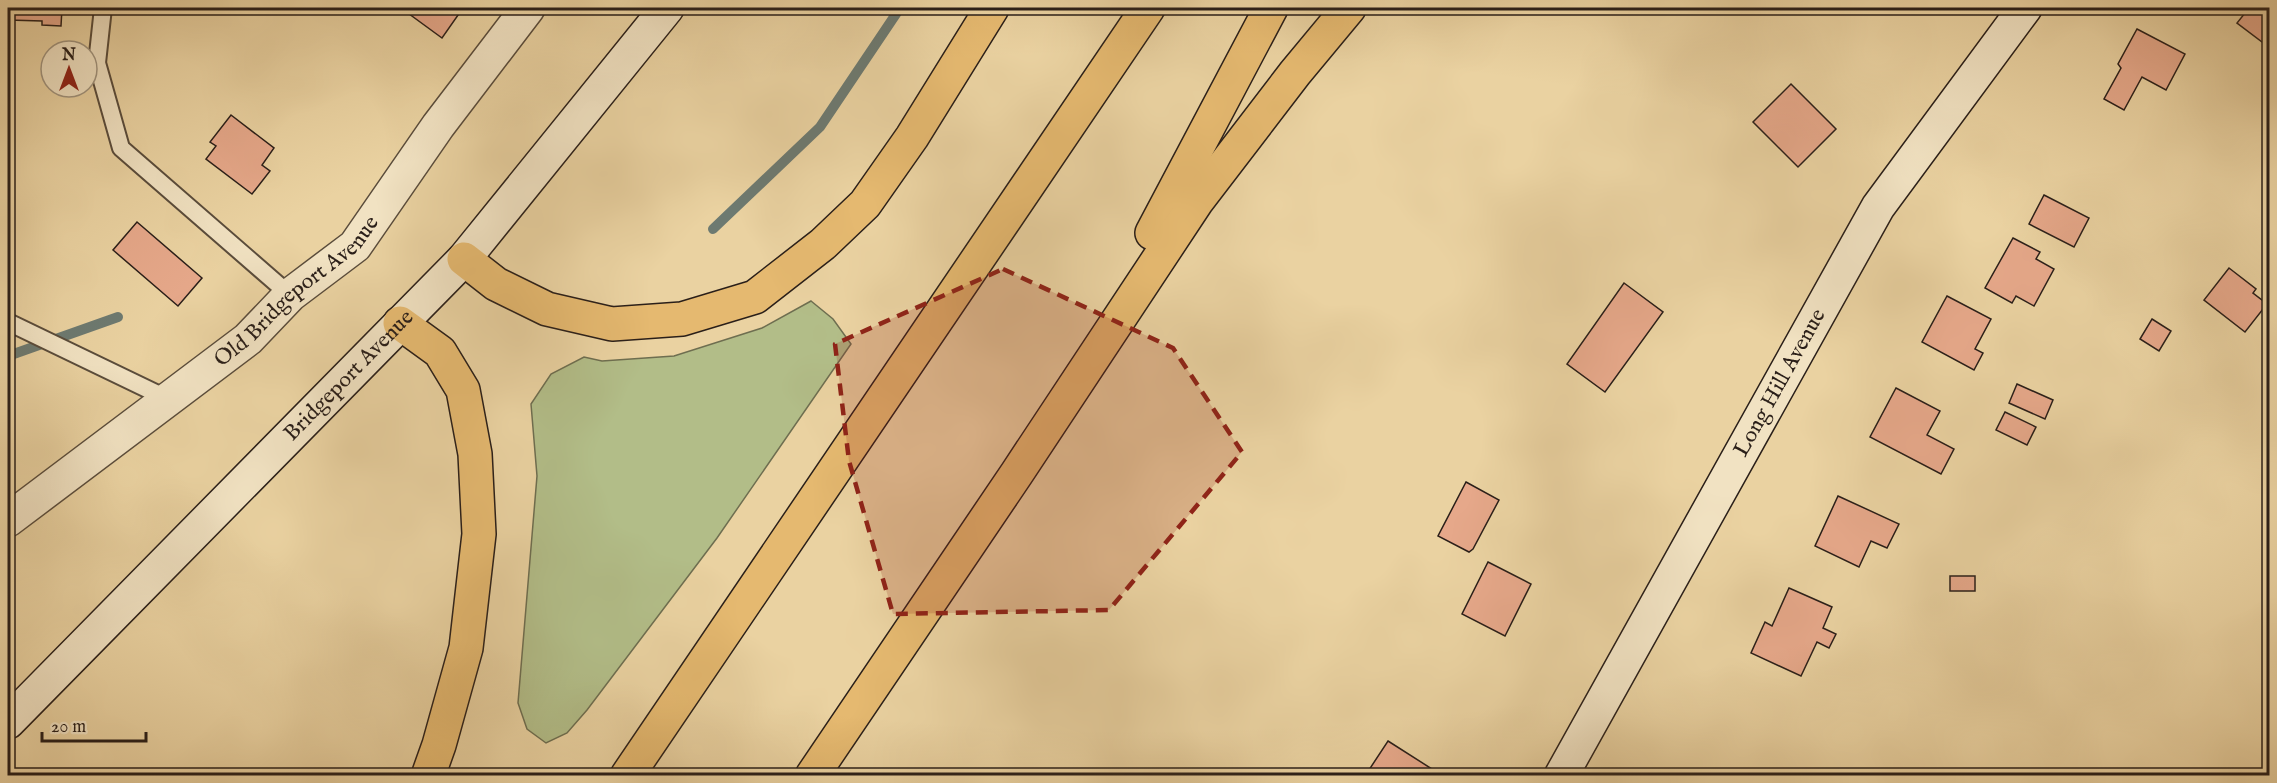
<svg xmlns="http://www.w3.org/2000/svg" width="2277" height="783" viewBox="0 0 2277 783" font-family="'IM FELL English',serif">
<rect width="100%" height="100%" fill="#ead2a1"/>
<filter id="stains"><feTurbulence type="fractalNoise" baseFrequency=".00333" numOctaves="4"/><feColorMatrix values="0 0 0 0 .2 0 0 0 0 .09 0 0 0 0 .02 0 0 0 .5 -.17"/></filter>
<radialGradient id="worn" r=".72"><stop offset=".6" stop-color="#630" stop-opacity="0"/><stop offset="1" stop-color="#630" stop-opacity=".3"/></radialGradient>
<path fill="#b2bd88" stroke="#6e6e50" stroke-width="1.5" d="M 811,301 L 833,319 L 851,344 L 717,538 L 587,710 L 567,733 L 546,743 L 527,729 L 518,703 L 537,476 L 531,404 L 551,374 L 584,357 L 602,361 L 674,356 L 762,328 Z"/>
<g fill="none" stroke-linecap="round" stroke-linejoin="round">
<g stroke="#6d7a71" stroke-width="10">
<path d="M 713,229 L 820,127 L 900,8"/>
<path d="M 8,356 L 118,317"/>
</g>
</g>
<g fill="#e6a88a" stroke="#2a1f19" stroke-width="1.5">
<path d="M 8,8 L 62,8 L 61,26 L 42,25 L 42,21 L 8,20 Z"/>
<path d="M 401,8 L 463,8 L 442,38 Z"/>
<path d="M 2249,8 L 2270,9 L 2270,48 L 2237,23 Z"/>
<path d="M 2137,29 L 2185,54 L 2166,90 L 2142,77 L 2124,110 L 2104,99 L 2121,68 L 2118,64 Z"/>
<path d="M 1791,84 L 1836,129 L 1798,167 L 1753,122 Z"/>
<path d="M 231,115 L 274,148 L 262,165 L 270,171 L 252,194 L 206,159 L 216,146 L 210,142 Z"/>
<path d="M 2044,195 L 2089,218 L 2074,247 L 2029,224 Z"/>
<path d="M 137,222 L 202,278 L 178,306 L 113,250 Z"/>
<path d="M 2013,238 L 2040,252 L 2036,259 L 2054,269 L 2034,306 L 2016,296 L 2012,303 L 1985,288 Z"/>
<path d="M 2229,268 L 2256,289 L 2253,293 L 2267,304 L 2245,332 L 2204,300 Z"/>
<path d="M 1624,283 L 1663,312 L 1605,392 L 1567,364 Z"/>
<path d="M 1947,296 L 1991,319 L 1975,349 L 1983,353 L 1974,370 L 1922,342 Z"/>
<path d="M 2152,319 L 2171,331 L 2159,351 L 2140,339 Z"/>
<path d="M 2017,384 L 2053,400 L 2045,419 L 2009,403 Z"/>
<path d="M 1896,388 L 1940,411 L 1927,435 L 1954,449 L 1941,474 L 1870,437 Z"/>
<path d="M 2005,412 L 2036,427 L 2027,445 L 1996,430 Z"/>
<path d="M 1466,482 L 1499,500 L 1473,549 L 1469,552 L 1438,536 Z"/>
<path d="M 1838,496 L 1899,524 L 1887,548 L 1871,541 L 1859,567 L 1815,546 Z"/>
<path d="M 1488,562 L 1531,584 L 1505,636 L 1462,614 Z"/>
<rect x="1950" y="576" width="25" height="15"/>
<path d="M 1789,588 L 1832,607 L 1823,628 L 1836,634 L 1829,648 L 1817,642 L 1801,676 L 1751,653 L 1765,622 L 1772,626 Z"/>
<path d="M 1388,741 L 1432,769 L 1428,776 L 1365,776 Z"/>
</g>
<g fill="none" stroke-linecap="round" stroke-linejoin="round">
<g stroke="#5a4c3b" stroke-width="20">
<g id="lane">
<path d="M 103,8 L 97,63 L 121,148 L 290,295"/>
<path d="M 8,322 L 168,399"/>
</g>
</g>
<g stroke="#5a4c3b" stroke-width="36">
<g id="street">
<path id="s1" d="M 8,520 L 248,339 L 290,295 L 355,246 L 438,126 L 528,8"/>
</g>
</g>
<g stroke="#2a1f19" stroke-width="36">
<g id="secondary">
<path id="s2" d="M 8,722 L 464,259 L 667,8"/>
<path id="s3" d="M 1561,776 L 1878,207 L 2025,8"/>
</g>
</g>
<g stroke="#2a1f19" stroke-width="36">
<g id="highway">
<path d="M 1152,233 L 1271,8"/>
<path d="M 464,259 L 496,284 L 547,309 L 612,324 L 682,319 L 755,297 L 823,244 L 865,204 L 912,137 L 992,8"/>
<path d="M 400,323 L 440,352 L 463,390 L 475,454 L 479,534 L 466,648 L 439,745 L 428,776"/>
<path d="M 627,776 L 1148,8"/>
<path d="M 812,776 L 1017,473 L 1197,201 L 1295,73 L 1349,8"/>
</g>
</g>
<use href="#lane" stroke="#f1e2c2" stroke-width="16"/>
<use href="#street" stroke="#f1e2c2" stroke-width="33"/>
<use href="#secondary" stroke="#f1e2c2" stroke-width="33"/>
<use href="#highway" stroke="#e5b970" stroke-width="33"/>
</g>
<path fill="#8f2418" fill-opacity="0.2" stroke="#8f2418" stroke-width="4.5" stroke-dasharray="12 8" stroke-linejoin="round" d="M 1003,269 L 1173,348 L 1242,452 L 1109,610 L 893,614 L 849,461 L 835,344 Z"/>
<g text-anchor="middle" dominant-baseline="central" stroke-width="4.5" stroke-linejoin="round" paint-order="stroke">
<g font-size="22" fill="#2a1f19" stroke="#f1e2c2">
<text stroke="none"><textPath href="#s1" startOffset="369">Old Bridgeport Avenue</textPath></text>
<text stroke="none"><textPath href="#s2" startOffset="486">Bridgeport Avenue</textPath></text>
<text stroke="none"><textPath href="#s3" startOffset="450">Long Hill Avenue</textPath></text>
</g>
</g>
<rect width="2277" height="783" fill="none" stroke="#ead2a1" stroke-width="30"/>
<rect x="9" y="9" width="2259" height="765" fill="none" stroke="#2a1f19" stroke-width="3"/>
<rect x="15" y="15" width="2247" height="753" fill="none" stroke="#2a1f19" stroke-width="1.5"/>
<g transform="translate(69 69)"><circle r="28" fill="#f1e2c2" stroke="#a1947e" stroke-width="1.5"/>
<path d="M0-4.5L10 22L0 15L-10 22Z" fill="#8f2418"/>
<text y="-9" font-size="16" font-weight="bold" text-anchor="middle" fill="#2a1f19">N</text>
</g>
<path d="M42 732v9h104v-9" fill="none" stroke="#2a1f19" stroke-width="3"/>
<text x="51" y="732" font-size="18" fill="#2a1f19" stroke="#f1e2c2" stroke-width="4.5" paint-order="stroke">20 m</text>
<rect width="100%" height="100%" filter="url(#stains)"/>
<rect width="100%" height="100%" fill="url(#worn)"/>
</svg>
